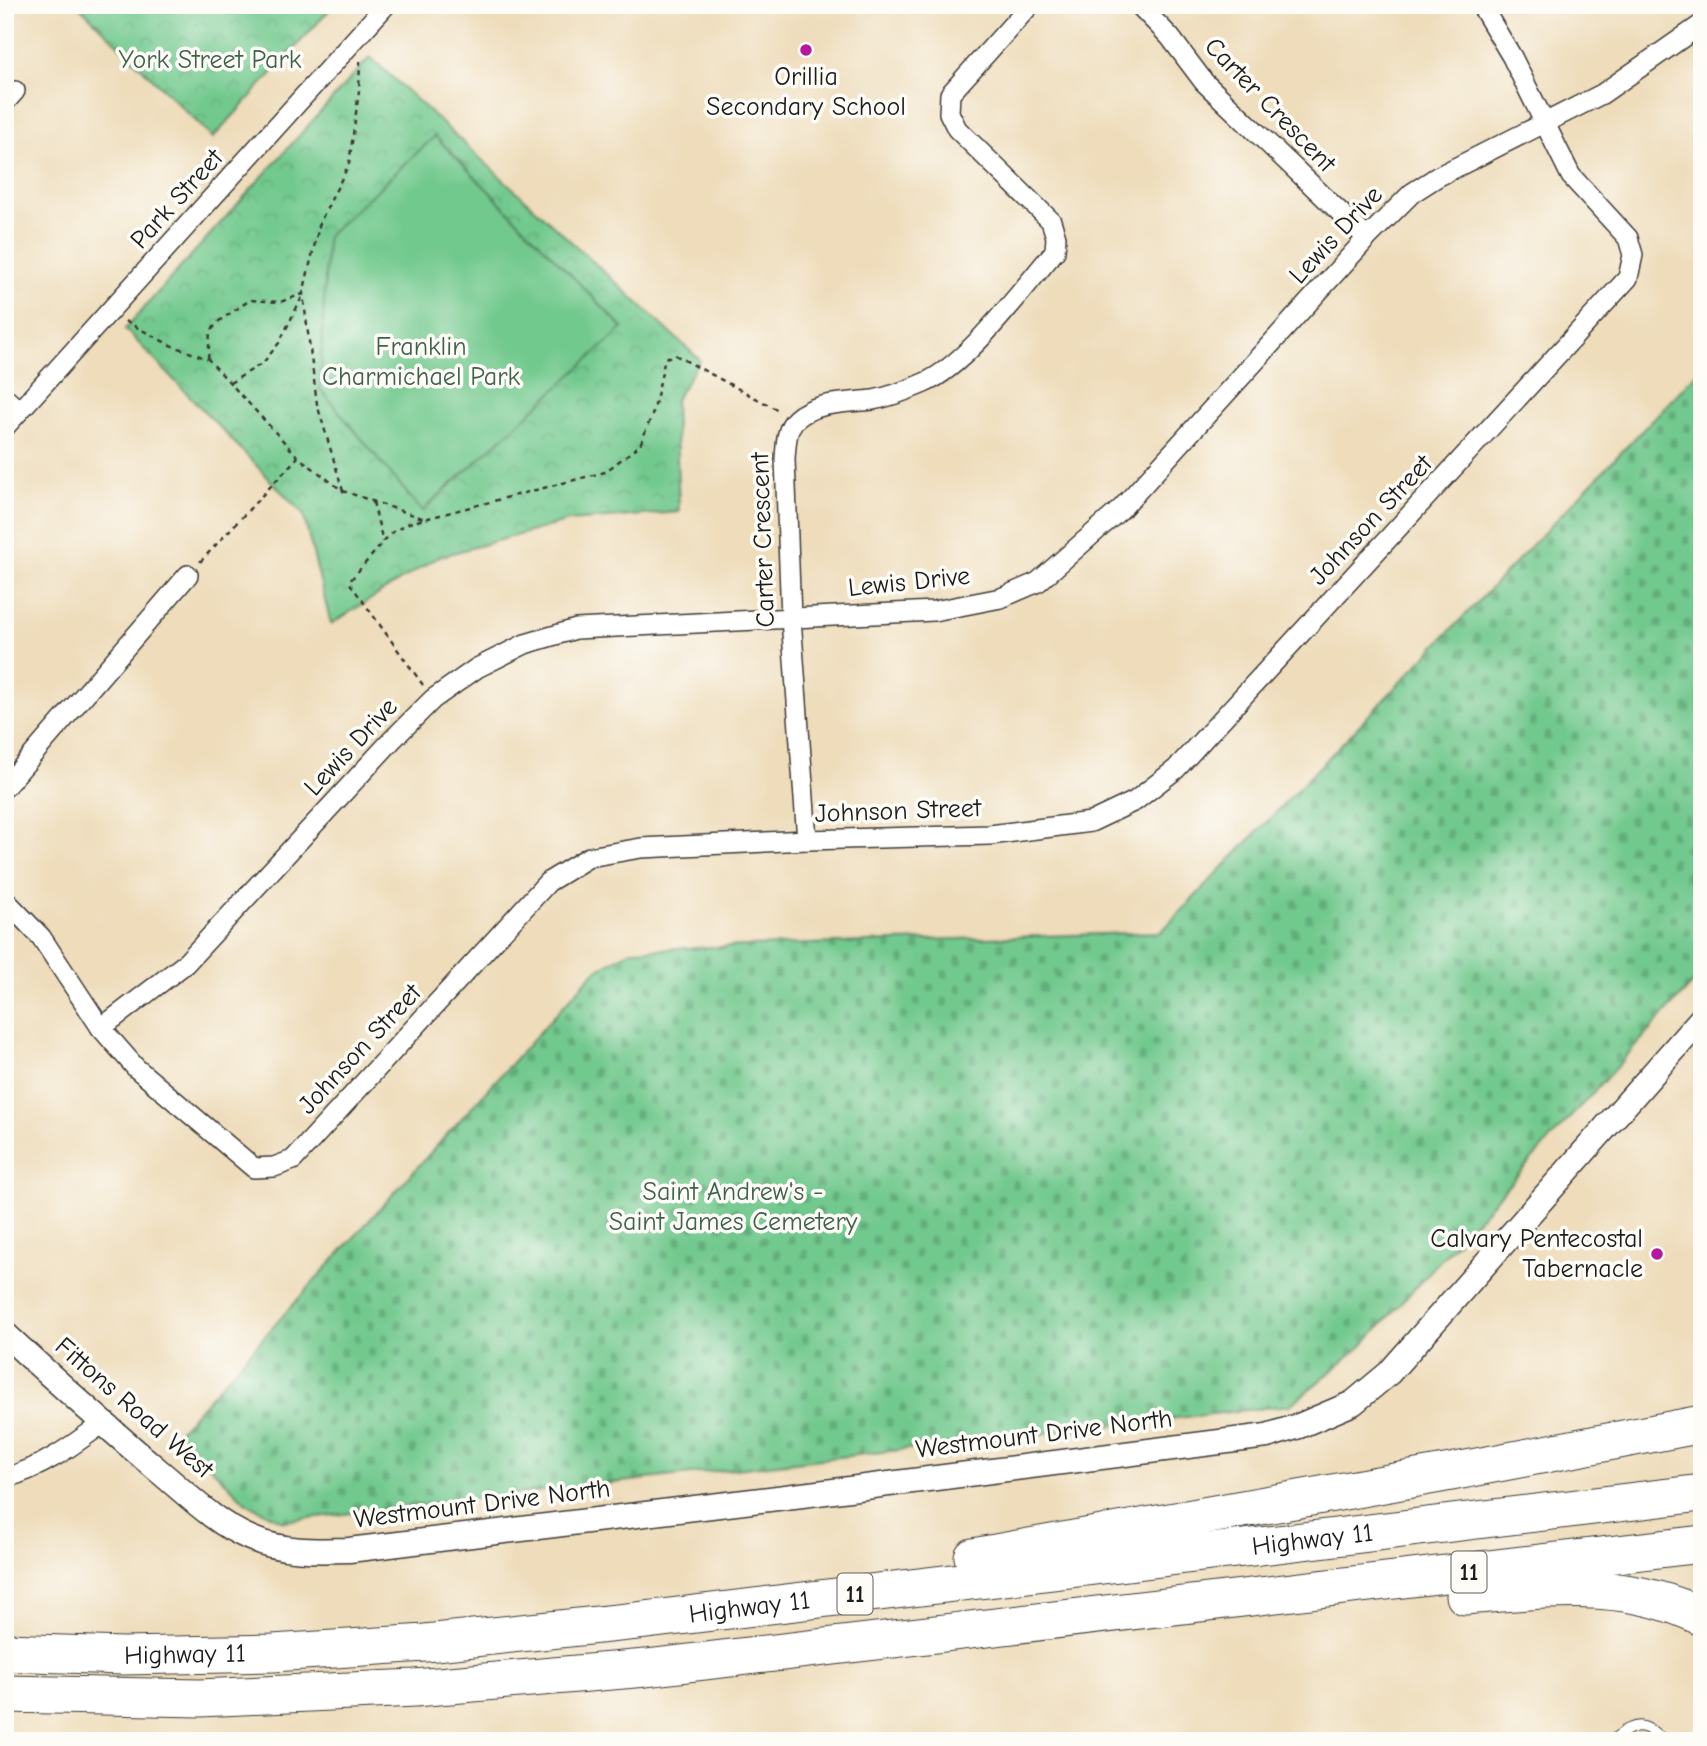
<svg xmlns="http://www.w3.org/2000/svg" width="1707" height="1746" viewBox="0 0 1707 1746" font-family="'Comic Neue',sans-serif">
<defs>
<pattern id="cemetery-stones" width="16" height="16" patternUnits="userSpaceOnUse" patternTransform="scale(1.75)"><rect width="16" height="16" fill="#72c98e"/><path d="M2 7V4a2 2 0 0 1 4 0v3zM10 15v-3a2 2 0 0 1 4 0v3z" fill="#62ac7a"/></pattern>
<pattern id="park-crowns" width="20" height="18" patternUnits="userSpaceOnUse" patternTransform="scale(1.75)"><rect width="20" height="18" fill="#72c98e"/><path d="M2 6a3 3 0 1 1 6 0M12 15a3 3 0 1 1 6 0" fill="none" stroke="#62ac7a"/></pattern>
</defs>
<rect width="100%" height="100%" fill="#fdfcf7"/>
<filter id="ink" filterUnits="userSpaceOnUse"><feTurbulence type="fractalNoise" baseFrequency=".0143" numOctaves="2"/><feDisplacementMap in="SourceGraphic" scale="14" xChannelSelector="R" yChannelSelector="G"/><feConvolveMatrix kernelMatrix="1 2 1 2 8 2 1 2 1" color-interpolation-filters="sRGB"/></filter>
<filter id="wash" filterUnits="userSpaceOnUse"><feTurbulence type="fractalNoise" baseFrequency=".00686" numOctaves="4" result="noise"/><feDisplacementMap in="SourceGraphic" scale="28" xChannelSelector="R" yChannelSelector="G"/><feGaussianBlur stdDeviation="1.57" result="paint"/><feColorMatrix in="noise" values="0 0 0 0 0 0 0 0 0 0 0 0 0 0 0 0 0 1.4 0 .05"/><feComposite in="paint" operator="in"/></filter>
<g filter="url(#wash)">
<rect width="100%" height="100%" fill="#eedcba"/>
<path fill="url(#cemetery-stones)" stroke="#477255" stroke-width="2" d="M 1702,368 L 1702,973 L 1362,1346 L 1290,1405 L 283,1521 L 246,1503 L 177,1433 L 594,972 L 632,950 L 1161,932 Z"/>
<g fill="url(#park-crowns)" stroke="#477255" stroke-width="2">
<path d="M 78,5 L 334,5 L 213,138 Z"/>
<path d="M 370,57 L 700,360 L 675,400 L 679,512 L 569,521 L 438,557 L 331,624 L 303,514 L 125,329 Z"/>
</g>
<path fill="#72c98e" stroke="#477255" stroke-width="2" d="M 435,136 L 623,328 L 422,511 L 320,389 L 327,236 Z"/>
</g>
<g filter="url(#ink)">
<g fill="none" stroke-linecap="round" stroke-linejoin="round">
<g stroke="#3c3934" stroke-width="12">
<path id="service" d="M 1612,1741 C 1634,1722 1643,1721 1664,1741"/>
</g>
<g stroke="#3c3934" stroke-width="22">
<g id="minor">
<path d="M 1139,5 L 1170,37 L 1204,82 L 1367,238"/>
<path d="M 5,102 L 15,91"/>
<path d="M 5,398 L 19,411"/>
<path d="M 5,427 L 386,5"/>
<path d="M 5,787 L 188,575"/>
<path d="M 807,840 L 791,618 L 785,459 C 786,446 786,428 796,419 C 816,401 849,403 873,400 C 889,397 908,390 924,383 C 967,365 1023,288 1055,251 L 1056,237 L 1051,221 L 957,129 L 949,113 L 950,94 L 1030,5"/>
<path d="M 5,900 L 41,937 L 101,1028 L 136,1068 L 254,1168 L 274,1167 L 293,1160 L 548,882 L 589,857 L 641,848 L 807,840 L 990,835 L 1091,822 L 1135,801 L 1176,769 L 1628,278 L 1633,255 L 1628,238 L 1571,176 L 1512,57 L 1481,5"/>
<path d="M 101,1028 L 185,964 L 392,740 L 433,699 L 477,668 L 525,644 L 576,629 L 934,611 L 1001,598 L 1038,582 L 1122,508 L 1367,238 L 1412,193 L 1437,177 L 1602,94 L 1702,24"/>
<path d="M 5,1478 C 42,1468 72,1446 103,1423"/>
</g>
</g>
<g stroke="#3c3934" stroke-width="27">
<path id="tertiary" d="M 5,1334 C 56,1381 107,1427 160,1472 C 189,1496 215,1523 250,1538 C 281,1552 316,1551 349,1550 L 802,1495 L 1267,1436 L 1299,1426 L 1353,1403 L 1389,1373 L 1702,1018"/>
</g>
<g stroke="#3c3934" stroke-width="39">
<g id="motorway">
<path d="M 973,1557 L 1451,1472 L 1702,1424"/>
<path d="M 1465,1596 C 1547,1590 1625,1578 1702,1617"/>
<path id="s1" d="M 5,1652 L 123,1656 L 273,1653 L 425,1643 L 637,1621 L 1702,1493"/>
<path d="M 5,1694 L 200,1698 L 415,1688 L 646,1668 L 1702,1544"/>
</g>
</g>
<g stroke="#3c3934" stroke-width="2.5" stroke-dasharray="5 5" stroke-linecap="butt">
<path d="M 125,321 L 170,345 L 208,359 L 298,457 L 343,491 L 425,519"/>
<path d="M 208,359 L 210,332 L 219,321 L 250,300 L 280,302 L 303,294"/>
<path d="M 230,383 L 263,363 L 279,343 L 302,297"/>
<path d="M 343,491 L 317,404 L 303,294 L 320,222 L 349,164 L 359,91 L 360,61"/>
<path d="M 373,502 L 383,542"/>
<path d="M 200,562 L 298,457"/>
<path d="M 423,685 L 349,582 L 391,533 L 409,523 L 605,472 L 640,445 L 654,410 L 665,358 L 675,355 L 778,410"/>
</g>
<use href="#service" stroke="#fff" stroke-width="10"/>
<use href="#minor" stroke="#fff" stroke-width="19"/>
<use href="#tertiary" stroke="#fff" stroke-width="24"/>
<use href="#motorway" stroke="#fff" stroke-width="37"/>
</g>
</g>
<g fill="#b5179e" stroke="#fdfcf7" stroke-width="2.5">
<circle cx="806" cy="50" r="7"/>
<circle cx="1657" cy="1254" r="7"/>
</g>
<g text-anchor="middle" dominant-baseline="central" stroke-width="7" stroke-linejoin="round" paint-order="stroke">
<g fill="#fdfcf7" stroke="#605f5e" stroke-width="2">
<rect x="1451.5" y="1551.5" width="35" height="41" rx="5"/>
<rect x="837.5" y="1573.5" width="35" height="41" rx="5"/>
</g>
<g font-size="24" font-weight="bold" fill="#1c1c1c">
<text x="1469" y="1572">11</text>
<text x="855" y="1594">11</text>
</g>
<g font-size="26" fill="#3e614a" stroke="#fdfcf7">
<text x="210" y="60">York Street Park</text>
<text x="421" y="347">Franklin<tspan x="421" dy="30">Charmichael Park</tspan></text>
<text x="733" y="1192">Saint Andrew's -<tspan x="733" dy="30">Saint James Cemetery</tspan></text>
</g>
<g font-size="26" fill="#1c1c1c" stroke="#fdfcf7">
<text x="806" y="77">Orillia<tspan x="806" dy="30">Secondary School</tspan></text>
<text x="1643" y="1239" text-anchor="end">Calvary Pentecostal<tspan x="1643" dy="30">Tabernacle</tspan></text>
</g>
<g font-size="26" fill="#1c1c1c" stroke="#fdfcf7">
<text transform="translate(1270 105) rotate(46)">Carter Crescent</text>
<text transform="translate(177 199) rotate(-48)">Park Street</text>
<text transform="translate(1336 235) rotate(-47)">Lewis Drive</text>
<text transform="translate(1371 520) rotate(-47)">Johnson Street</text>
<text transform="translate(763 540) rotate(-92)">Carter Crescent</text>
<text transform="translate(909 582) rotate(-6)">Lewis Drive</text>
<text transform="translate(351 747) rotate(-47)">Lewis Drive</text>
<text transform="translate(898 811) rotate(-2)">Johnson Street</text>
<text transform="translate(360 1049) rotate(-47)">Johnson Street</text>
<text transform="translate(134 1408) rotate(41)">Fittons Road West</text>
<text transform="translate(1044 1434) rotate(-7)">Westmount Drive North</text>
<text transform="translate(482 1504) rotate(-7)">Westmount Drive North</text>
<text stroke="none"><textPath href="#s1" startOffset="1314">Highway 11</textPath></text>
<text stroke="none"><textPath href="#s1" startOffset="747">Highway 11</textPath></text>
<text stroke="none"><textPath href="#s1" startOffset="180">Highway 11</textPath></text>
</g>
</g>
<rect width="1707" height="1746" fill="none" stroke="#fdfcf7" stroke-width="28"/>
</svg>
